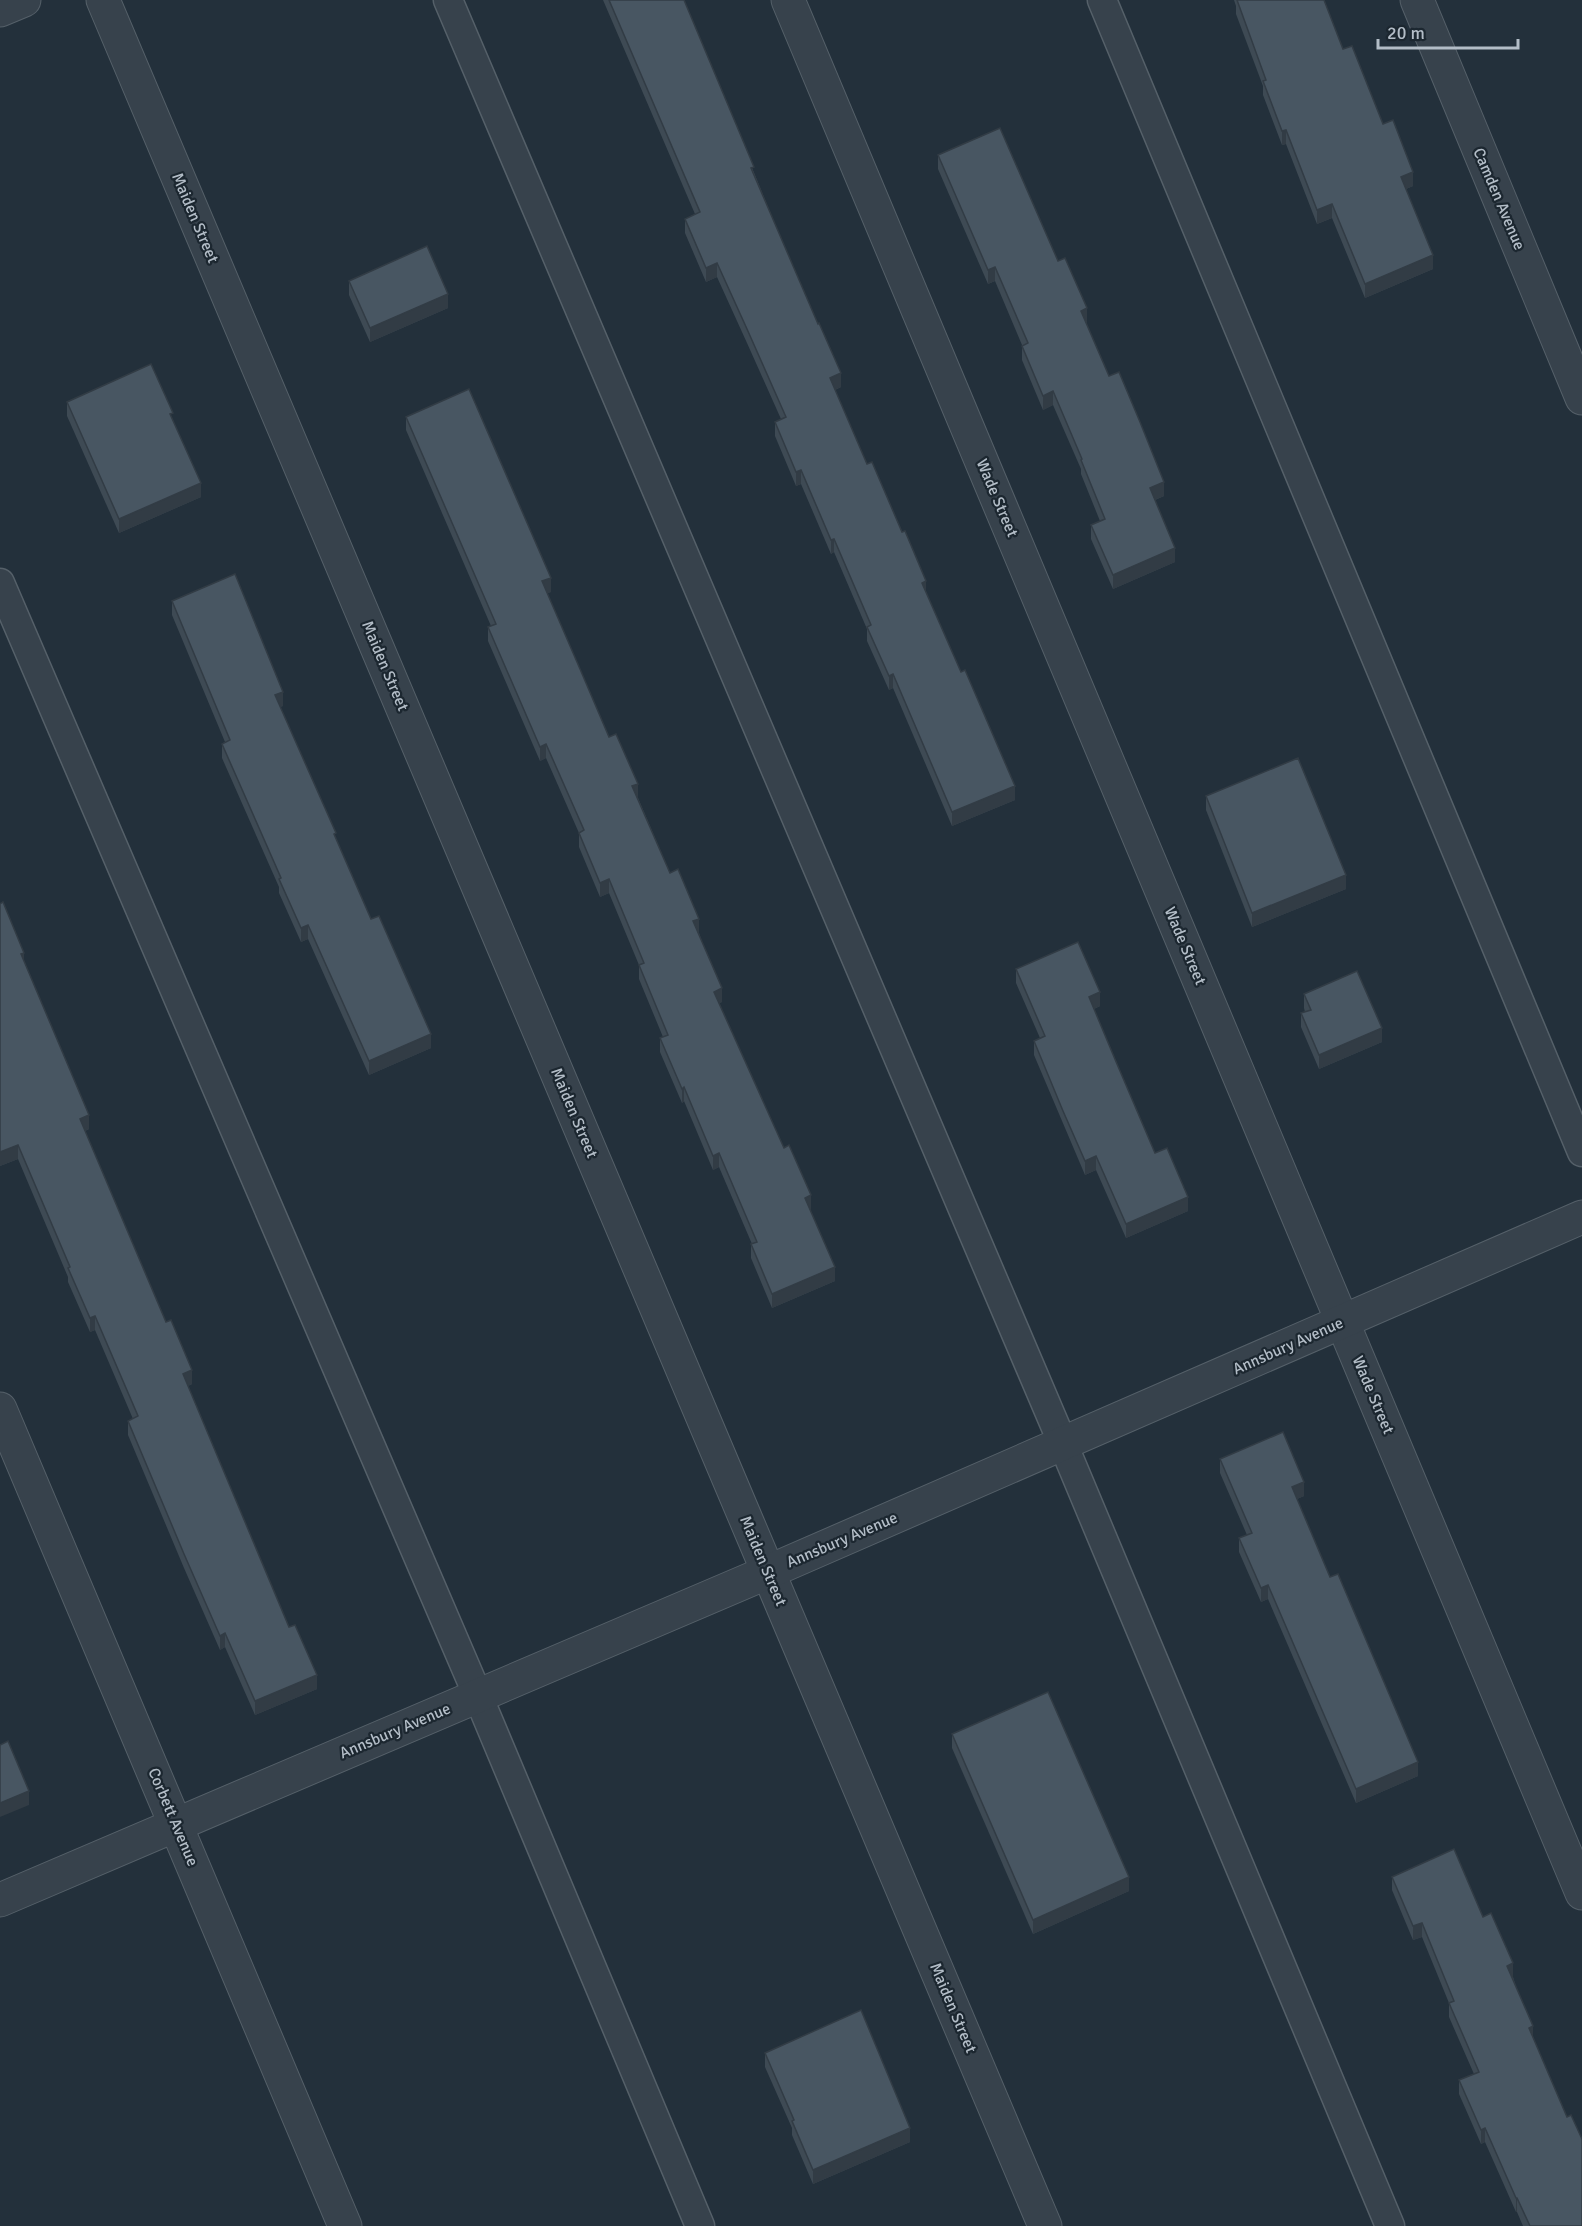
<svg xmlns="http://www.w3.org/2000/svg" width="1582" height="2226" viewBox="0 0 1582 2226" font-family="Signika,sans-serif">
<rect width="100%" height="100%" fill="#23303b"/>
<g fill="none" stroke-linecap="round" stroke-linejoin="round">
<g stroke="#556069" stroke-width="31">
<g id="lane">
<path d="M 448,0 L 1063,1444 L 1390,2226"/>
<path d="M 1102,0 L 1582,1152"/>
<path d="M 0,583 L 478,1696 L 700,2226"/>
</g>
</g>
<g stroke="#556069" stroke-width="35">
<g id="street">
<path d="M 103,0 L 1045,2226"/>
<path d="M 788,0 L 1582,1893"/>
<path d="M 1417,0 L 1582,398"/>
<path d="M 0,10 L 24,0"/>
<path d="M 0,1409 L 345,2226"/>
<path d="M 0,1900 L 768,1572 L 1582,1217"/>
</g>
</g>
<use href="#lane" stroke="#37424c" stroke-width="28"/>
<use href="#street" stroke="#37424c" stroke-width="33"/>
</g>
<g fill="#3e4a54">
<path d="M 603,0 L 684,0 L 841,387 L 835,390 L 867,464 L 926,592 L 1015,800 L 952,826 L 893,688 L 889,690 L 867,641 L 867,629 L 834,552 L 831,554 L 801,484 L 796,486 L 775,436 L 775,422 L 781,419 L 747,343 L 717,277 L 706,282 L 685,233 L 685,219 L 695,214 Z"/>
<path d="M 1234,0 L 1324,0 L 1343,49 L 1383,124 L 1413,186 L 1406,189 L 1433,269 L 1365,298 L 1332,218 L 1317,224 L 1286,144 L 1282,145 L 1263,95 L 1263,86 L 1236,14 L 1236,6 Z"/>
<path d="M 938,155 L 1058,261 L 1087,322 L 1086,323 L 1109,376 L 1164,496 L 1155,500 L 1175,562 L 1113,589 L 1091,539 L 1091,525 L 1100,521 L 1081,474 L 1081,469 L 1053,405 L 1043,410 L 1022,360 L 1022,345 L 995,281 L 988,284 L 938,169 Z"/>
<path d="M 349,281 L 448,308 L 370,342 L 349,295 Z"/>
<path d="M 67,402 L 173,420 L 201,497 L 119,533 L 67,416 Z"/>
<path d="M 406,417 L 551,592 L 547,593 L 609,737 L 638,798 L 670,873 L 699,933 L 722,1002 L 719,1003 L 811,1209 L 810,1209 L 835,1281 L 772,1308 L 751,1258 L 751,1244 L 752,1244 L 719,1167 L 713,1170 L 684,1101 L 682,1103 L 660,1052 L 660,1038 L 663,1037 L 639,979 L 639,965 L 609,893 L 600,897 L 579,847 L 579,833 L 546,758 L 540,761 L 488,641 L 488,627 L 491,626 L 406,430 Z"/>
<path d="M 172,601 L 283,706 L 280,707 L 336,839 L 371,919 L 431,1048 L 369,1075 L 308,939 L 301,942 L 279,893 L 279,887 L 222,758 L 222,744 L 225,742 L 172,615 Z"/>
<path d="M 1206,796 L 1346,889 L 1252,927 L 1206,810 Z"/>
<path d="M 0,904 L 24,963 L 89,1129 L 85,1131 L 192,1384 L 188,1386 L 289,1627 L 317,1689 L 255,1715 L 225,1647 L 220,1650 L 184,1568 L 128,1435 L 128,1421 L 133,1419 L 95,1330 L 90,1332 L 68,1282 L 68,1277 L 18,1159 L 0,1166 Z"/>
<path d="M 1016,969 L 1100,1006 L 1094,1009 L 1155,1153 L 1188,1211 L 1126,1238 L 1096,1170 L 1085,1175 L 1034,1055 L 1034,1041 L 1040,1038 L 1016,983 Z"/>
<path d="M 1304,994 L 1382,1042 L 1319,1069 L 1301,1027 L 1301,1013 L 1305,1012 L 1304,1008 Z"/>
<path d="M 1220,1459 L 1304,1496 L 1297,1499 L 1330,1577 L 1418,1776 L 1356,1803 L 1268,1599 L 1261,1602 L 1239,1552 L 1239,1538 L 1247,1535 L 1220,1473 Z"/>
<path d="M 952,1734 L 1129,1891 L 1033,1934 L 952,1748 Z"/>
<path d="M 1392,1877 L 1483,1917 L 1513,1977 L 1533,2039 L 1582,2226 L 1523,2226 L 1517,2212 L 1516,2212 L 1485,2142 L 1481,2144 L 1459,2094 L 1459,2080 L 1474,2074 L 1449,2017 L 1449,2003 L 1422,1937 L 1413,1940 L 1392,1890 Z"/>
<path d="M 765,2053 L 910,2142 L 813,2184 L 792,2135 L 792,2128 L 765,2067 Z"/>
</g>
<g fill="#323c45">
<path d="M 1286,130 L 1286,144 L 1282,145 L 1282,131 Z"/>
<path d="M 1413,172 L 1413,186 L 1401,191 L 1401,177 Z"/>
<path d="M 1332,204 L 1332,218 L 1317,224 L 1317,210 Z"/>
<path d="M 1433,255 L 1433,269 L 1365,298 L 1365,284 Z"/>
<path d="M 717,263 L 717,277 L 706,282 L 706,268 Z"/>
<path d="M 995,267 L 995,281 L 988,284 L 988,270 Z"/>
<path d="M 448,294 L 448,308 L 370,342 L 370,328 Z"/>
<path d="M 1087,308 L 1087,322 L 1081,325 L 1081,311 Z"/>
<path d="M 841,373 L 841,387 L 830,392 L 830,378 Z"/>
<path d="M 1053,391 L 1053,405 L 1043,410 L 1043,396 Z"/>
<path d="M 801,470 L 801,484 L 796,486 L 796,472 Z"/>
<path d="M 1164,482 L 1164,496 L 1150,502 L 1150,488 Z"/>
<path d="M 201,483 L 201,497 L 119,533 L 119,519 Z"/>
<path d="M 834,539 L 834,552 L 831,554 L 831,540 Z"/>
<path d="M 1175,548 L 1175,562 L 1113,589 L 1113,575 Z"/>
<path d="M 551,578 L 551,592 L 542,595 L 542,581 Z"/>
<path d="M 926,581 L 926,595 L 922,583 Z"/>
<path d="M 893,674 L 893,688 L 889,690 L 889,676 Z"/>
<path d="M 283,692 L 283,706 L 275,709 L 275,695 Z"/>
<path d="M 546,744 L 546,758 L 540,761 L 540,747 Z"/>
<path d="M 638,784 L 638,798 L 632,786 Z"/>
<path d="M 1015,786 L 1015,800 L 952,826 L 952,812 Z"/>
<path d="M 1346,875 L 1346,889 L 1252,927 L 1252,913 Z"/>
<path d="M 609,879 L 609,893 L 600,897 L 600,883 Z"/>
<path d="M 699,919 L 699,933 L 693,935 L 693,921 Z"/>
<path d="M 308,925 L 308,939 L 301,942 L 301,928 Z"/>
<path d="M 24,953 L 24,967 L 21,954 Z"/>
<path d="M 722,988 L 722,1002 L 714,1006 L 714,992 Z"/>
<path d="M 1100,992 L 1100,1006 L 1089,1011 L 1089,997 Z"/>
<path d="M 1382,1028 L 1382,1042 L 1319,1069 L 1319,1055 Z"/>
<path d="M 431,1034 L 431,1048 L 369,1075 L 369,1061 Z"/>
<path d="M 684,1087 L 684,1101 L 682,1103 L 682,1089 Z"/>
<path d="M 89,1115 L 89,1129 L 80,1133 L 80,1119 Z"/>
<path d="M 18,1145 L 18,1159 L 0,1166 L 0,1152 Z"/>
<path d="M 719,1153 L 719,1167 L 713,1170 L 713,1156 Z"/>
<path d="M 1096,1156 L 1096,1170 L 1085,1175 L 1085,1161 Z"/>
<path d="M 811,1195 L 811,1209 L 805,1212 L 805,1198 Z"/>
<path d="M 1188,1197 L 1188,1211 L 1126,1238 L 1126,1224 Z"/>
<path d="M 835,1267 L 835,1281 L 772,1308 L 772,1294 Z"/>
<path d="M 95,1316 L 95,1330 L 90,1332 L 90,1318 Z"/>
<path d="M 192,1370 L 192,1384 L 183,1388 L 183,1374 Z"/>
<path d="M 1304,1482 L 1304,1496 L 1292,1501 L 1292,1487 Z"/>
<path d="M 1268,1585 L 1268,1599 L 1261,1602 L 1261,1588 Z"/>
<path d="M 225,1633 L 225,1647 L 220,1650 L 220,1636 Z"/>
<path d="M 317,1675 L 317,1689 L 255,1715 L 255,1701 Z"/>
<path d="M 1418,1762 L 1418,1776 L 1356,1803 L 1356,1789 Z"/>
<path d="M 29,1791 L 29,1805 L 0,1817 L 0,1803 Z"/>
<path d="M 1129,1877 L 1129,1891 L 1033,1934 L 1033,1920 Z"/>
<path d="M 1422,1923 L 1422,1937 L 1413,1940 L 1413,1926 Z"/>
<path d="M 1513,1963 L 1513,1977 L 1507,1980 L 1507,1966 Z"/>
<path d="M 1533,2026 L 1533,2040 L 1529,2028 Z"/>
<path d="M 910,2128 L 910,2142 L 813,2184 L 813,2170 Z"/>
<path d="M 1485,2128 L 1485,2142 L 1481,2144 L 1481,2130 Z"/>
<rect x="1516" y="2198" width="1" height="14"/>
</g>
<g fill="#485662" stroke="#323c45" stroke-width="1.5">
<path d="M 609,0 L 684,0 L 754,167 L 751,168 L 818,324 L 819,323 L 841,373 L 830,378 L 867,464 L 872,462 L 902,532 L 905,531 L 926,581 L 922,583 L 961,672 L 965,670 L 1015,786 L 952,812 L 893,674 L 889,676 L 867,627 L 871,625 L 834,539 L 831,540 L 801,470 L 796,472 L 775,422 L 786,417 L 747,329 L 717,263 L 706,268 L 685,219 L 700,212 Z"/>
<path d="M 1237,0 L 1324,0 L 1343,49 L 1352,46 L 1383,124 L 1393,120 L 1413,172 L 1401,177 L 1433,255 L 1365,284 L 1332,204 L 1317,210 L 1286,130 L 1282,131 L 1263,81 L 1266,80 Z"/>
<path d="M 1000,128 L 1058,261 L 1065,258 L 1087,308 L 1081,311 L 1109,376 L 1119,372 L 1140,422 L 1164,482 L 1150,488 L 1175,548 L 1113,575 L 1091,525 L 1105,519 L 1081,460 L 1082,459 L 1053,391 L 1043,396 L 1022,346 L 1028,343 L 995,267 L 988,270 L 938,155 Z"/>
<path d="M 427,246 L 448,294 L 370,328 L 349,281 Z"/>
<path d="M 151,364 L 173,413 L 170,414 L 201,483 L 119,519 L 67,402 Z"/>
<path d="M 469,389 L 551,578 L 542,581 L 580,669 L 609,737 L 616,734 L 638,784 L 632,786 L 670,873 L 678,869 L 699,919 L 693,921 L 722,988 L 714,992 L 784,1148 L 789,1145 L 811,1195 L 805,1198 L 835,1267 L 772,1294 L 751,1244 L 757,1242 L 719,1153 L 713,1156 L 684,1087 L 682,1089 L 660,1038 L 668,1035 L 639,965 L 644,963 L 609,879 L 600,883 L 579,833 L 584,830 L 546,744 L 540,747 L 488,627 L 496,624 L 406,417 Z"/>
<path d="M 235,574 L 283,692 L 275,695 L 336,833 L 334,834 L 371,919 L 379,916 L 431,1034 L 369,1061 L 308,925 L 301,928 L 279,879 L 281,878 L 222,744 L 230,740 L 172,601 Z"/>
<path d="M 1298,758 L 1346,875 L 1252,913 L 1206,796 Z"/>
<path d="M 3,902 L 24,953 L 21,954 L 89,1115 L 80,1119 L 166,1322 L 171,1320 L 192,1370 L 183,1374 L 289,1627 L 295,1625 L 317,1675 L 255,1701 L 225,1633 L 220,1636 L 184,1554 L 128,1421 L 138,1416 L 95,1316 L 90,1318 L 68,1268 L 70,1267 L 18,1145 L 0,1152 L 0,904 Z"/>
<path d="M 1078,942 L 1100,992 L 1089,997 L 1117,1064 L 1155,1153 L 1167,1148 L 1188,1197 L 1126,1224 L 1096,1156 L 1085,1161 L 1063,1111 L 1034,1041 L 1045,1036 L 1016,969 Z"/>
<path d="M 1357,971 L 1382,1028 L 1319,1055 L 1301,1013 L 1311,1010 L 1304,994 Z"/>
<path d="M 1283,1432 L 1304,1482 L 1292,1487 L 1330,1577 L 1338,1574 L 1418,1762 L 1356,1789 L 1268,1585 L 1261,1588 L 1239,1538 L 1252,1533 L 1220,1459 Z"/>
<path d="M 1048,1692 L 1129,1877 L 1033,1920 L 952,1734 Z"/>
<path d="M 8,1741 L 29,1791 L 0,1803 L 0,1745 Z"/>
<path d="M 1454,1849 L 1483,1917 L 1491,1913 L 1513,1963 L 1507,1966 L 1533,2026 L 1529,2028 L 1567,2117 L 1571,2115 L 1582,2139 L 1582,2226 L 1530,2226 L 1517,2198 L 1516,2198 L 1485,2128 L 1481,2130 L 1459,2080 L 1479,2072 L 1449,2003 L 1454,2001 L 1422,1923 L 1413,1926 L 1392,1877 Z"/>
<path d="M 861,2010 L 910,2128 L 813,2170 L 792,2121 L 794,2120 L 765,2053 Z"/>
</g>
<g text-anchor="middle" dominant-baseline="central" stroke-width="4.5" stroke-linejoin="round" paint-order="stroke">
<g font-size="16" fill="#b3bdc7" stroke="#1c2730">
<text transform="translate(1499 199) rotate(67)">Camden Avenue</text>
<text transform="translate(195 218) rotate(67)">Maiden Street</text>
<text transform="translate(997 498) rotate(67)">Wade Street</text>
<text transform="translate(385 666) rotate(67)">Maiden Street</text>
<text transform="translate(1185 946) rotate(67)">Wade Street</text>
<text transform="translate(574 1113) rotate(67)">Maiden Street</text>
<text transform="translate(1288 1346) rotate(-24)">Annsbury Avenue</text>
<text transform="translate(1373 1395) rotate(67)">Wade Street</text>
<text transform="translate(842 1540) rotate(-23)">Annsbury Avenue</text>
<text transform="translate(763 1561) rotate(67)">Maiden Street</text>
<text transform="translate(395 1731) rotate(-23)">Annsbury Avenue</text>
<text transform="translate(173 1817) rotate(67)">Corbett Avenue</text>
<text transform="translate(953 2008) rotate(67)">Maiden Street</text>
</g>
</g>
<path d="M1378 39v9h140v-9" fill="none" stroke="#b3bdc7" stroke-width="3"/>
<text x="1387" y="39" font-size="18" fill="#b3bdc7" stroke="#1c2730" stroke-width="4.5" paint-order="stroke">20 m</text>
</svg>
